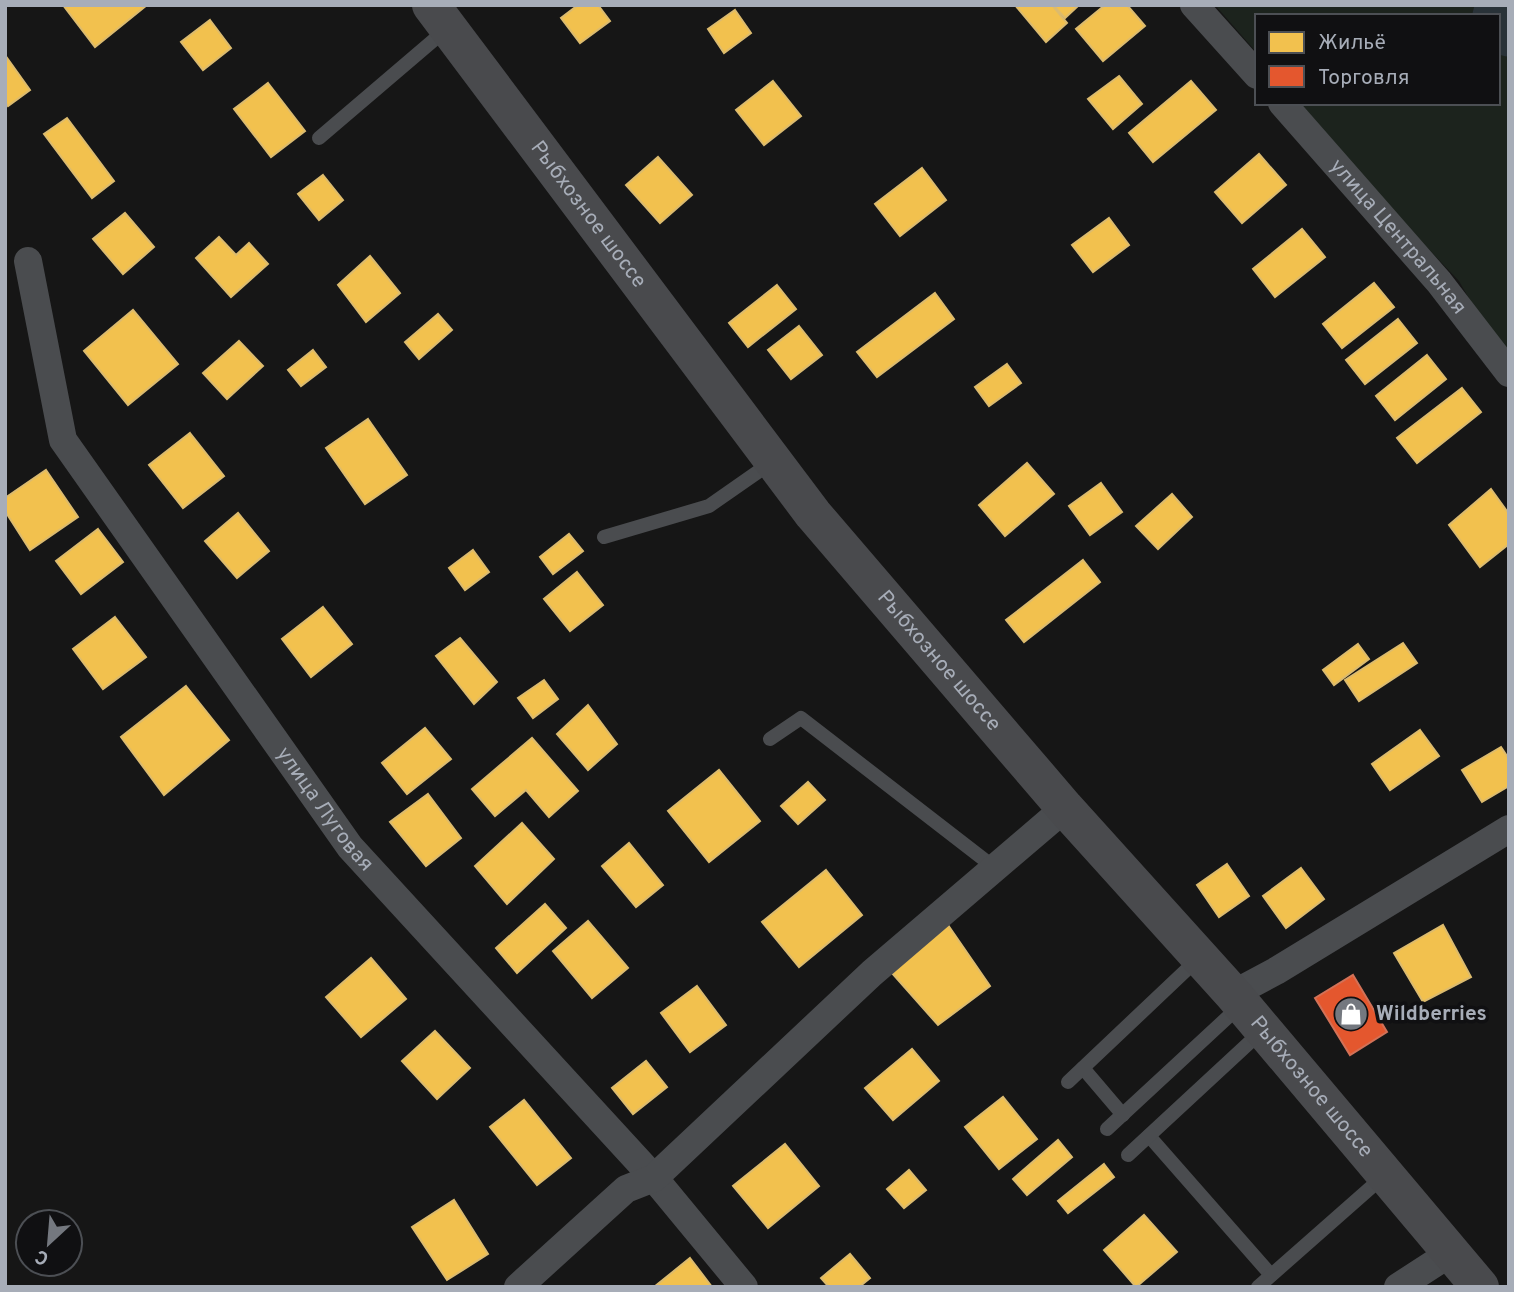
<svg xmlns="http://www.w3.org/2000/svg" width="1514" height="1292" viewBox="0 0 1514 1292" font-family="Overpass,sans-serif">
<rect width="100%" height="100%" fill="#161616"/>
<path fill="#1c231d" d="M 1215,5 L 1509,5 L 1509,359 L 1487,330 L 1459,281 L 1399,218 L 1300,103 L 1498,103 L 1498,16 L 1257,16 L 1257,53 Z"/>
<g fill="#f2c14e" stroke="#dcbb6e" stroke-width="2">
<path d="M 63,5 L 147,5 L 95,47 Z"/>
<path d="M 578,5 L 598,5 L 610,21 L 580,43 L 561,18 Z"/>
<path d="M 1015,5 L 1052,5 L 1067,23 L 1046,42 Z"/>
<path d="M 1053,5 L 1079,5 L 1065,18 Z"/>
<path d="M 1105,5 L 1127,5 L 1145,26 L 1103,61 L 1076,29 Z"/>
<path d="M 735,10 L 751,33 L 724,53 L 708,29 Z"/>
<path d="M 210,20 L 231,48 L 203,70 L 181,42 Z"/>
<path d="M 5,55 L 30,90 L 8,106 L 5,102 Z"/>
<path d="M 1119,76 L 1142,104 L 1113,129 L 1088,99 Z"/>
<path d="M 773,81 L 801,116 L 764,145 L 736,110 Z"/>
<path d="M 1191,81 L 1216,110 L 1153,162 L 1129,133 Z"/>
<path d="M 268,83 L 305,131 L 271,157 L 234,109 Z"/>
<path d="M 67,118 L 114,181 L 92,198 L 44,134 Z"/>
<path d="M 1259,154 L 1286,185 L 1242,223 L 1215,192 Z"/>
<path d="M 658,157 L 692,195 L 660,223 L 626,185 Z"/>
<path d="M 922,168 L 946,200 L 900,236 L 875,204 Z"/>
<path d="M 323,175 L 343,200 L 319,220 L 298,194 Z"/>
<path d="M 125,213 L 154,247 L 123,274 L 93,239 Z"/>
<path d="M 1109,218 L 1129,245 L 1093,272 L 1072,245 Z"/>
<path d="M 1302,229 L 1325,257 L 1275,297 L 1253,269 Z"/>
<path d="M 219,237 L 236,255 L 249,243 L 268,264 L 231,297 L 196,258 Z"/>
<path d="M 370,256 L 400,293 L 366,322 L 338,285 Z"/>
<path d="M 1374,283 L 1394,307 L 1342,348 L 1323,324 Z"/>
<path d="M 777,285 L 796,309 L 748,347 L 729,323 Z"/>
<path d="M 935,293 L 954,319 L 877,377 L 857,352 Z"/>
<path d="M 133,310 L 178,364 L 128,405 L 84,351 Z"/>
<path d="M 438,314 L 452,330 L 419,359 L 405,342 Z"/>
<path d="M 1398,319 L 1417,343 L 1365,384 L 1346,360 Z"/>
<path d="M 799,326 L 822,355 L 791,379 L 768,350 Z"/>
<path d="M 239,341 L 263,366 L 227,399 L 203,373 Z"/>
<path d="M 313,350 L 326,367 L 301,386 L 288,370 Z"/>
<path d="M 1427,355 L 1446,379 L 1395,420 L 1376,396 Z"/>
<path d="M 1007,364 L 1021,383 L 989,406 L 975,387 Z"/>
<path d="M 1462,388 L 1481,412 L 1417,463 L 1397,438 Z"/>
<path d="M 368,419 L 407,475 L 365,504 L 326,448 Z"/>
<path d="M 190,433 L 224,476 L 183,508 L 149,465 Z"/>
<path d="M 1027,463 L 1054,494 L 1005,536 L 979,505 Z"/>
<path d="M 46,470 L 78,517 L 30,550 L 5,511 L 5,498 Z"/>
<path d="M 1101,483 L 1122,512 L 1090,535 L 1069,506 Z"/>
<path d="M 1491,489 L 1509,514 L 1509,544 L 1480,567 L 1449,525 Z"/>
<path d="M 1172,494 L 1192,517 L 1158,549 L 1136,526 Z"/>
<path d="M 238,513 L 269,551 L 237,578 L 205,541 Z"/>
<path d="M 98,529 L 123,562 L 81,594 L 56,561 Z"/>
<path d="M 569,534 L 583,551 L 553,574 L 540,557 Z"/>
<path d="M 473,550 L 489,572 L 465,590 L 449,568 Z"/>
<path d="M 1083,560 L 1100,582 L 1024,642 L 1006,620 Z"/>
<path d="M 577,572 L 603,605 L 570,631 L 544,599 Z"/>
<path d="M 323,607 L 352,644 L 311,677 L 282,639 Z"/>
<path d="M 115,617 L 146,657 L 103,689 L 73,649 Z"/>
<path d="M 460,638 L 497,682 L 474,704 L 436,656 Z"/>
<path d="M 1403,643 L 1417,663 L 1359,701 L 1345,680 Z"/>
<path d="M 1358,644 L 1369,659 L 1334,685 L 1323,670 Z"/>
<path d="M 544,680 L 558,699 L 533,718 L 518,698 Z"/>
<path d="M 186,686 L 229,740 L 164,795 L 121,737 Z"/>
<path d="M 588,705 L 617,744 L 588,770 L 557,734 Z"/>
<path d="M 425,728 L 451,759 L 407,794 L 382,763 Z"/>
<path d="M 1420,730 L 1439,756 L 1390,790 L 1372,764 Z"/>
<path d="M 532,738 L 578,791 L 549,817 L 526,790 L 495,816 L 472,789 Z"/>
<path d="M 1501,747 L 1509,759 L 1509,786 L 1482,802 L 1462,770 Z"/>
<path d="M 719,770 L 760,821 L 709,862 L 668,811 Z"/>
<path d="M 808,782 L 825,800 L 798,824 L 781,806 Z"/>
<path d="M 428,794 L 461,838 L 426,866 L 390,822 Z"/>
<path d="M 522,823 L 554,859 L 507,904 L 475,866 Z"/>
<path d="M 629,843 L 663,885 L 636,907 L 602,866 Z"/>
<path d="M 1227,864 L 1249,896 L 1219,917 L 1197,885 Z"/>
<path d="M 1301,868 L 1324,899 L 1286,928 L 1263,896 Z"/>
<path d="M 826,870 L 862,915 L 799,967 L 762,922 Z"/>
<path d="M 545,904 L 566,928 L 517,973 L 496,948 Z"/>
<path d="M 588,921 L 628,968 L 592,998 L 553,951 Z"/>
<path d="M 948,925 L 990,986 L 938,1025 L 892,973 Z"/>
<path d="M 1443,925 L 1471,977 L 1423,1002 L 1394,953 Z"/>
<path d="M 371,958 L 406,999 L 361,1037 L 326,997 Z"/>
<path d="M 697,986 L 726,1025 L 690,1052 L 661,1013 Z"/>
<path d="M 435,1031 L 470,1068 L 437,1099 L 402,1061 Z"/>
<path d="M 912,1049 L 939,1081 L 893,1120 L 865,1088 Z"/>
<path d="M 646,1061 L 667,1087 L 633,1114 L 612,1088 Z"/>
<path d="M 1003,1097 L 1037,1139 L 999,1169 L 965,1127 Z"/>
<path d="M 524,1100 L 571,1158 L 537,1185 L 490,1127 Z"/>
<path d="M 1058,1140 L 1072,1157 L 1027,1195 L 1013,1179 Z"/>
<path d="M 785,1144 L 819,1186 L 768,1228 L 733,1186 Z"/>
<path d="M 1104,1164 L 1114,1177 L 1068,1213 L 1058,1201 Z"/>
<path d="M 909,1170 L 926,1190 L 904,1208 L 887,1189 Z"/>
<path d="M 454,1200 L 488,1254 L 447,1280 L 412,1227 Z"/>
<path d="M 1144,1215 L 1177,1252 L 1136,1287 L 1104,1250 Z"/>
<path d="M 850,1254 L 870,1278 L 859,1287 L 829,1287 L 821,1278 Z"/>
<path d="M 690,1258 L 712,1287 L 654,1287 Z"/>
</g>
<path fill="#e4572e" stroke="#d27157" stroke-width="2" d="M 1353,975 L 1387,1032 L 1350,1055 L 1315,998 Z"/>
<g fill="none" stroke-linecap="round" stroke-linejoin="round">
<path stroke="#293238" stroke-width="51" d="M 1498,16 L 1509,31"/>
<g stroke="#4a4c4f" stroke-width="14">
<path d="M 319,138 L 442,33"/>
<path d="M 604,537 L 709,506 L 772,462"/>
<path d="M 770,739 L 801,718 L 995,868"/>
<path d="M 1083,1068 L 1123,1115"/>
<path d="M 1068,1082 L 1199,958"/>
<path d="M 1107,1129 L 1242,1004"/>
<path d="M 1149,1136 L 1271,1275"/>
<path d="M 1128,1155 L 1263,1030"/>
<path d="M 1258,1287 L 1385,1175"/>
</g>
<g stroke="#4a4c4f" stroke-width="28">
<path d="M 1194,5 L 1257,75"/>
<path id="s1" d="M 1282,103 L 1439,282 L 1509,373"/>
<path id="s2" d="M 28,261 L 63,440 L 350,847 L 654,1178 L 744,1287"/>
<path d="M 1233,994 L 1276,971 L 1509,829"/>
<path d="M 518,1287 L 626,1189 L 654,1178 L 872,973 L 1065,808"/>
<path d="M 1398,1287 L 1452,1252"/>
</g>
<path stroke="#494a4d" stroke-width="38" id="s3" d="M 431,5 L 813,514 L 1065,808 L 1233,994 L 1480,1287"/>
</g>
<defs>
<g id="shop-disc" transform="scale(1.75)"><circle r="9.5" fill="#74787f" stroke="#101012"/><path d="M-5-2.5h2.3a2.7 3.5 0 0 1 5.4 0H5L5.5 6h-11ZM-1.5-2.5h3a1.5 2.3 0 0 0-3 0Z" fill="#fff"/></g>
</defs>
<g fill-rule="evenodd">
<use href="#shop-disc" x="1351" y="1014"/>
</g>
<g text-anchor="middle" dominant-baseline="central" stroke-width="7" stroke-linejoin="round" paint-order="stroke">
<g font-size="21" fill="#a7adb8" stroke="#101012">
<text stroke="none"><textPath href="#s3" startOffset="262">Рыбхозное шоссе</textPath></text>
<text stroke="none"><textPath href="#s1" startOffset="177">улица Центральная</textPath></text>
<text stroke="none"><textPath href="#s3" startOffset="830">Рыбхозное шоссе</textPath></text>
<text stroke="none"><textPath href="#s2" startOffset="635">улица Луговая</textPath></text>
<text stroke="none"><textPath href="#s3" startOffset="1396">Рыбхозное шоссе</textPath></text>
</g>
<g font-size="21" font-weight="bold" fill="#a7adb8" stroke="#101012" text-anchor="start">
<text x="1376" y="1014">Wildberries</text>
</g>
</g>
<rect width="1514" height="1292" fill="none" stroke="#a7adb8" stroke-width="14"/>
<rect x="1255" y="14" width="245" height="91" fill="#101012" stroke="#4c4f54" stroke-width="2"/>
<rect x="1269" y="32" width="35" height="21" fill="#f2c14e" stroke="#4c4f54" stroke-width="2"/>
<text x="1318" y="49" font-size="21" fill="#a7adb8">Жильё</text>
<rect x="1269" y="66" width="35" height="21" fill="#e4572e" stroke="#4c4f54" stroke-width="2"/>
<text x="1318" y="84" font-size="21" fill="#a7adb8">Торговля</text>
<g transform="translate(49 1243) rotate(206)"><circle r="33" fill="#101012" stroke="#4c4f54" stroke-width="2"/>
<path d="M0-5L12 26L0 18L-12 26Z" fill="#74787f"/>
<text y="-10" font-size="19" font-weight="bold" text-anchor="middle" fill="#a7adb8">С</text>
</g>
</svg>
